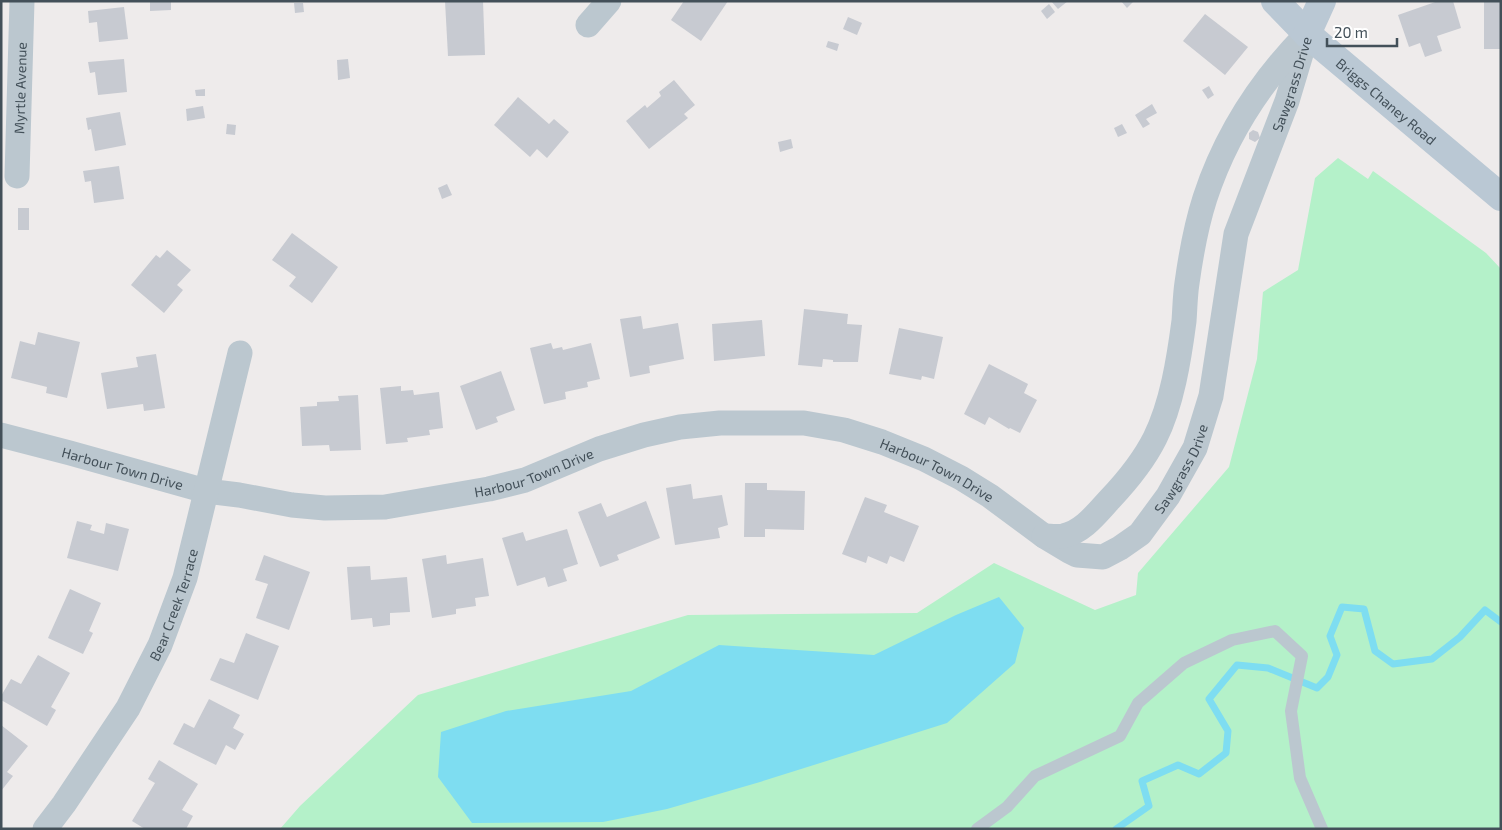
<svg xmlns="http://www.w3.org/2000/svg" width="1502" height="830" viewBox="0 0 1502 830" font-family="'Exo 2',sans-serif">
<rect width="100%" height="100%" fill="#eeebeb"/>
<path fill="#b4f1c9" d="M 1338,158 L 1368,179 L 1373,171 L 1486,253 L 1501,269 L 1501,829 L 280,829 L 300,806 L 418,695 L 688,615 L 917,613 L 994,563 L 1095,610 L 1136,595 L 1138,573 L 1229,467 L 1257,359 L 1263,292 L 1298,270 L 1315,178 Z"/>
<path fill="#7eddf1" d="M 999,597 L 1024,628 L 1015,663 L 947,723 L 760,782 L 667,809 L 603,822 L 472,823 L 438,777 L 441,732 L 506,711 L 631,691 L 719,645 L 874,655 L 956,615 Z"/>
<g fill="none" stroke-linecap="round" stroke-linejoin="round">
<path stroke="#7eddf1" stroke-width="7" d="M 1116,829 L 1149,806 L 1142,781 L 1178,765 L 1199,774 L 1226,753 L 1228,731 L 1209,699 L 1237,665 L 1268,668 L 1317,688 L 1328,677 L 1337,655 L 1330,636 L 1342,607 L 1364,609 L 1375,651 L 1393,664 L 1432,659 L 1460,637 L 1485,610 L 1501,622"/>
</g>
<g fill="#c7cad1">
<path d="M 150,1 L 171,1 L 171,10 L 150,11 Z"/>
<path d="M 445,1 L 483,1 L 485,55 L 448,56 Z"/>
<path d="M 684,1 L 728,1 L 701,41 L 671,20 Z"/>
<path d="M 1051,1 L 1068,1 L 1058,9 Z"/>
<path d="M 1121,1 L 1134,1 L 1127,8 Z"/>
<path d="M 1438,1 L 1453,1 L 1461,28 L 1437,36 L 1442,51 L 1425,57 L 1420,43 L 1409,47 L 1398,15 Z"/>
<rect x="1484" y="1" width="17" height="48"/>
<path d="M 294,3 L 303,3 L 304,12 L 295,13 Z"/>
<path d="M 1049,4 L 1055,12 L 1047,19 L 1041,11 Z"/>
<path d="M 124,7 L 128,39 L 99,42 L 97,22 L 89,23 L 88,11 Z"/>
<path d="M 1205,14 L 1248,47 L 1225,75 L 1183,41 Z"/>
<path d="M 848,17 L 862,23 L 857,35 L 843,29 Z"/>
<path d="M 828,41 L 839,44 L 837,51 L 826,47 Z"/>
<path d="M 124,59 L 127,92 L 98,95 L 95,72 L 90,73 L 88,62 Z"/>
<path d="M 348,59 L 350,78 L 338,80 L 337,60 Z"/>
<path d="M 674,80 L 695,105 L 684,114 L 688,118 L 649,149 L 626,121 L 645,105 L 647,108 L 661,96 L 659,92 Z"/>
<path d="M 1209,86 L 1214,95 L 1208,99 L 1202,90 Z"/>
<path d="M 205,89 L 205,96 L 196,96 L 195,90 Z"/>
<path d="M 518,97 L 549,124 L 554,119 L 569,132 L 547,158 L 537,149 L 530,157 L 494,125 Z"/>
<path d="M 1152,104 L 1157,113 L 1146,119 L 1150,124 L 1143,128 L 1135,115 Z"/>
<path d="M 203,106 L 205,118 L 187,121 L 186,109 Z"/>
<path d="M 120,112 L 126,145 L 95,151 L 91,129 L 88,130 L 86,118 Z"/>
<path d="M 227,124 L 236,125 L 235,135 L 226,134 Z"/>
<path d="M 1122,124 L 1127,133 L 1118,137 L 1114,128 Z"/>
<path d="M 1253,130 L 1258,132 L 1260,138 L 1255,142 L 1249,139 L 1249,133 Z"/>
<path d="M 791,139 L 793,148 L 780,152 L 778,142 Z"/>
<path d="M 119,166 L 124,199 L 94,203 L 91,181 L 85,182 L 83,171 Z"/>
<path d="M 447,184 L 452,195 L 442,199 L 438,188 Z"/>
<rect x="18" y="208" width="11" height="22"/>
<path d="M 292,233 L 338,267 L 312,303 L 289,286 L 296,277 L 272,260 Z"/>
<path d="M 167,250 L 191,270 L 177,285 L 183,290 L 164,313 L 131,285 L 156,255 L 160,258 Z"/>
<path d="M 804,309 L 848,314 L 847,324 L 862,325 L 858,362 L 833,362 L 833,360 L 823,359 L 822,367 L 798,365 Z"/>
<path d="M 641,316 L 643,329 L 678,323 L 684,359 L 649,366 L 650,373 L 630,377 L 620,319 Z"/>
<path d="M 762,320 L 765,356 L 714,361 L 712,324 Z"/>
<path d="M 899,328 L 943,337 L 934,379 L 922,376 L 921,380 L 889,374 Z"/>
<path d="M 38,332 L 80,342 L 67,398 L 46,393 L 47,387 L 11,378 L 20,341 L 35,345 Z"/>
<path d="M 551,343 L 553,349 L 562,347 L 563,350 L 591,343 L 600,379 L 587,382 L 588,387 L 565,392 L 566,399 L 544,404 L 530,348 Z"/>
<path d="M 156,354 L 165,408 L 144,411 L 143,404 L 107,409 L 101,373 L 138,367 L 136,357 Z"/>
<path d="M 989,364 L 1028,384 L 1024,393 L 1037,400 L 1020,433 L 1010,428 L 1009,429 L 989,417 L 985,425 L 964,414 Z"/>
<path d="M 501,371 L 515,410 L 496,417 L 498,422 L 476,430 L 460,386 Z"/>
<path d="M 401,386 L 401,391 L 413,390 L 414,395 L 439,392 L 443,428 L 429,430 L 430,435 L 407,438 L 408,442 L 386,444 L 380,388 Z"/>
<path d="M 358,395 L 361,450 L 330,451 L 329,445 L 302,446 L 300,407 L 317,406 L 317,402 L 339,401 L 338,396 Z"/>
<path d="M 745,483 L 767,483 L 767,490 L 805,491 L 804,530 L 765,529 L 765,537 L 744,537 Z"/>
<path d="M 691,484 L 693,499 L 722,495 L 728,525 L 718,528 L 720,538 L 675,545 L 666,488 Z"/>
<path d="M 865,497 L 887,505 L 884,512 L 919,526 L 904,562 L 890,556 L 887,564 L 868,556 L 866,563 L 842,554 Z"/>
<path d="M 646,501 L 660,538 L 617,555 L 619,560 L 600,567 L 578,512 L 601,503 L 607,517 Z"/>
<path d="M 77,521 L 92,525 L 90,530 L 104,534 L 106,523 L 129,529 L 118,571 L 67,558 Z"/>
<path d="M 567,529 L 578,564 L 563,569 L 567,581 L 548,587 L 545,577 L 517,586 L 502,538 L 523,532 L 526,541 Z"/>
<path d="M 264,555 L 310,572 L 289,630 L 256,618 L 268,584 L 255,580 Z"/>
<path d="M 446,555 L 447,564 L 483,558 L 489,596 L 475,598 L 476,606 L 456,609 L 456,614 L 432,618 L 422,559 Z"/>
<path d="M 370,566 L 371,580 L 407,577 L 410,612 L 390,613 L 390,625 L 373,627 L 372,618 L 351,620 L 347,567 Z"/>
<path d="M 70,589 L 101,603 L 89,631 L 93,633 L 83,654 L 48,638 Z"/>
<path d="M 246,633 L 279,646 L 258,700 L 210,680 L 220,658 L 234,663 Z"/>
<path d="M 38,655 L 70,673 L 51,707 L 56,710 L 47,726 L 1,700 L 1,696 L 11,679 L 21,684 Z"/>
<path d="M 209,699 L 240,715 L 233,728 L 244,734 L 235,750 L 226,745 L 216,765 L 173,744 L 184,723 L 194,728 Z"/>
<path d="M 1,725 L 28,746 L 7,772 L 13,776 L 1,791 Z"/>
<path d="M 159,760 L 198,784 L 182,810 L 193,816 L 186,829 L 145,829 L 132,821 L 155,783 L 148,779 Z"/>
</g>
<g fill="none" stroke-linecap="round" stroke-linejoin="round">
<path stroke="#bbc7cf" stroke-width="12" d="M 977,829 L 1007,807 L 1035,776 L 1120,736 L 1138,703 L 1184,663 L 1232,640 L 1275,631 L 1302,656 L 1291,711 L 1300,778 L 1322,829"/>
<g stroke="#bbc7cf" stroke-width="25">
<path d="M 588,25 L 609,1"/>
<path id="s1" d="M 17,176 L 22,1"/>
<path id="s2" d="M 1,435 L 70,453 L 206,491 L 239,495 L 292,505 L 325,508 L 385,507 L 489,489 L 525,480 L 599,449 L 644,435 L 680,427 L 720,423 L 804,423 L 844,430 L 882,442 L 924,459 L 961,478 L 990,496 L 1044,536 L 1069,551 L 1077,555 L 1103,557 L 1120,548 L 1140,534 L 1168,496 L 1195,448 L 1211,396 L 1236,234 L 1287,101 L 1307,34"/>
<path d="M 1044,536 C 1050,536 1057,537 1063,536 C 1083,532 1097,513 1110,499 C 1127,481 1144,460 1155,438 C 1172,404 1179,359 1184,321 C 1185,308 1185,296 1187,283 C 1191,254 1196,226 1205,198 C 1225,137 1261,81 1306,35"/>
<path id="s3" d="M 45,829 L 64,804 L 128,708 L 160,645 L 185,578 L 240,353"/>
</g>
<g stroke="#bac8d4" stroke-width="28">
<path id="s4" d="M 1275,1 L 1307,34 L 1501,197"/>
<path d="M 1307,34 L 1322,1"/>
</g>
</g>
<g text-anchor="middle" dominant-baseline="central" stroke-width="4" stroke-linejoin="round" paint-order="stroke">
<g font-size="14" fill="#435059" stroke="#fff">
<text stroke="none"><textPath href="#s2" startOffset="1681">Sawgrass Drive</textPath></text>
<text stroke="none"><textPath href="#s1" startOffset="88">Myrtle Avenue</textPath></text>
<text stroke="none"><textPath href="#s4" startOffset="150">Briggs Chaney Road</textPath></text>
<text stroke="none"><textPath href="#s2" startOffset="126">Harbour Town Drive</textPath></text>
<text stroke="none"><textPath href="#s2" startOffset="1278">Sawgrass Drive</textPath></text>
<text stroke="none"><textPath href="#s2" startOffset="546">Harbour Town Drive</textPath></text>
<text stroke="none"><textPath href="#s2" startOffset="966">Harbour Town Drive</textPath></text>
<text stroke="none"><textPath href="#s3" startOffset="260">Bear Creek Terrace</textPath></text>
</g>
</g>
<rect width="1502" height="830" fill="none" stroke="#435059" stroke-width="5"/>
<path d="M1327 38v8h70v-8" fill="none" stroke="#435059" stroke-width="2.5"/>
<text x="1334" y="38" font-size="15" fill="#435059" stroke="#ffffff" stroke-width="4" paint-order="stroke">20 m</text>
</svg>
